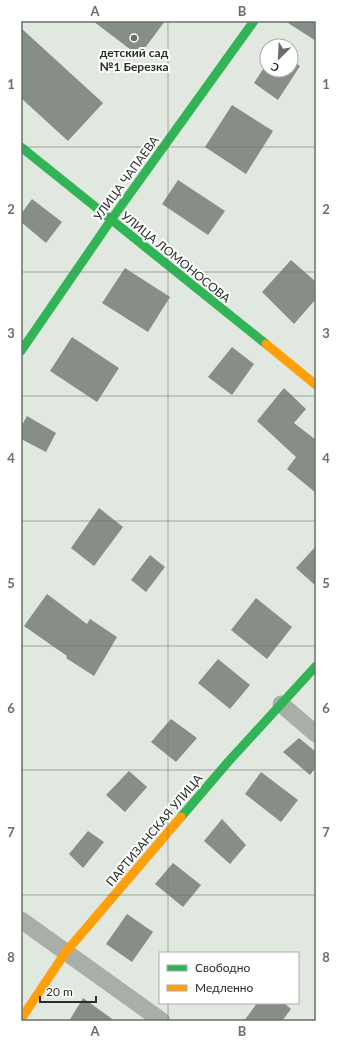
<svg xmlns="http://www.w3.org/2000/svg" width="337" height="1042" viewBox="0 0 337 1042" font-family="Lato,sans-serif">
<rect width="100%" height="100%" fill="#e0e8e0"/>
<g fill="#878d87">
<path d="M 93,21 L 165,21 L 139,56 Z"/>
<path d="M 285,21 L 316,21 L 316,41 Z"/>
<path d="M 21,28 L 103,103 L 68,141 L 21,98 Z"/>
<path d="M 291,60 L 300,66 L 278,100 L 254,83 L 267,63 L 267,70 L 291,70 Z"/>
<path d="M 232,105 L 273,131 L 246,174 L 205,147 Z"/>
<path d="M 178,180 L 225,211 L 208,235 L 162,204 Z"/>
<path d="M 32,199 L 62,222 L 46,243 L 21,222 L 21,214 Z"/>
<path d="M 291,260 L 316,282 L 316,299 L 294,324 L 262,292 Z"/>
<path d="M 125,268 L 170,297 L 148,332 L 102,303 Z"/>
<path d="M 72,337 L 119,368 L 97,402 L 50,371 Z"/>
<path d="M 232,347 L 254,364 L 232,395 L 208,377 Z"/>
<path d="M 284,388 L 306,409 L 294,423 L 316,440 L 316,493 L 287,469 L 296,457 L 257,421 Z"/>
<path d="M 27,416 L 56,433 L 46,452 L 21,439 L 21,427 Z"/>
<path d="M 99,508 L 123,527 L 94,566 L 71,548 Z"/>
<path d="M 316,546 L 316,586 L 296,568 Z"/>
<path d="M 150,555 L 165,567 L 146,592 L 131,580 Z"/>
<path d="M 47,594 L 87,624 L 90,619 L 117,637 L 94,676 L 66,658 L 67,656 L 24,626 Z"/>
<path d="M 256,598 L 292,627 L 267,659 L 231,630 Z"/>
<path d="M 218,659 L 250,685 L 230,709 L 198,683 Z"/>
<path d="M 171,719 L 197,738 L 176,762 L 151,742 Z"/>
<path d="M 299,738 L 316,752 L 316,767 L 310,775 L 283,752 Z"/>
<path d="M 129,771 L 147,787 L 125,812 L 106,795 Z"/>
<path d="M 261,772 L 298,800 L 281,822 L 245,794 Z"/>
<path d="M 222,819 L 246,845 L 230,864 L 204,841 Z"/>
<path d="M 88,831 L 104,842 L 83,868 L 69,854 Z"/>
<path d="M 173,863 L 201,885 L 183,907 L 155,884 Z"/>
<path d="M 127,914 L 153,932 L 132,962 L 106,944 Z"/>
<path d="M 83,998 L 115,1021 L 69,1021 Z"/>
<path d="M 257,1003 L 284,1003 L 291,1009 L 282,1021 L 244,1021 Z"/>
</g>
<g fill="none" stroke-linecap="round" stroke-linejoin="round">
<g stroke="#a9aea9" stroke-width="17">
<path d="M 281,704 L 316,734"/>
<path d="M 21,920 L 162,1021"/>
</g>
<g stroke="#30b455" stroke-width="9">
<path d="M 21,147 L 266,344"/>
<path d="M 21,351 L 111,220 L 254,21"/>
<path d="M 181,817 L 228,762 L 316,666"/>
</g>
<g stroke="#ff9f0a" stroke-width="9">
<path d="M 266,344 L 316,385"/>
<path d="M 21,1019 L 65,953 L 181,817"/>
</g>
</g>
<path fill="none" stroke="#686f68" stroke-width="1" stroke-opacity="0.55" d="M 168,21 L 168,953M 21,147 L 316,147M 21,272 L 316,272M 21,396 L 316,396M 21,521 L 316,521M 21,646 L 316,646M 21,770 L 316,770M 21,895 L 316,895M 168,1003 L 168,1021"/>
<circle fill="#686f68" stroke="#fff" stroke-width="1.5" cx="134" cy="38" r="4"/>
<g text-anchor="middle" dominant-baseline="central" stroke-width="4" stroke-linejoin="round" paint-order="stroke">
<g font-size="12" font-weight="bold" fill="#282e28" stroke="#fff">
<text x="134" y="52">детский сад<tspan x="134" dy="14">№1 Березка</tspan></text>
</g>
<g font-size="12" fill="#282e28" stroke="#fff">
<text transform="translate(126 178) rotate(-54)">УЛИЦА ЧАПАЕВА</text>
<text transform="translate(176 257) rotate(39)">УЛИЦА ЛОМОНОСОВА</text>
<text transform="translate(154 830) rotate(-50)">ПАРТИЗАНСКАЯ УЛИЦА</text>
</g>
</g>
<rect width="337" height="1042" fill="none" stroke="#ffffff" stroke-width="44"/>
<rect x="159" y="952" width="140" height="52" fill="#ffffff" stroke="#a9aba9"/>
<rect x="167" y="965" width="20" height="6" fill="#30b455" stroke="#a9aba9"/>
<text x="195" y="972" font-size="12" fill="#282e28">Свободно</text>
<rect x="167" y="985" width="20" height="6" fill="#ff9f0a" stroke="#a9aba9"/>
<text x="195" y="992" font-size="12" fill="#282e28">Медленно</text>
<g transform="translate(279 58) rotate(204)"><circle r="19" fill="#ffffff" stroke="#a9aba9"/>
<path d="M0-3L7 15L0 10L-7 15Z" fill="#686f68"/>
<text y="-6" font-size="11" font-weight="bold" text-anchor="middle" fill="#282e28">С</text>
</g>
<path d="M40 996v6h56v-6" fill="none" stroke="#282e28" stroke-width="2"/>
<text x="46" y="996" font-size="12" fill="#282e28" stroke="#ffffff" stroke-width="3" paint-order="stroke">20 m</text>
<rect x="22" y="22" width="293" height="998" fill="none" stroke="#686f68" stroke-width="1.5"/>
<g font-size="13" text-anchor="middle" font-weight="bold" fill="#686f68">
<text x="95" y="16">A</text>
<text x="242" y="16">B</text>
<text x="11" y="89">1</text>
<text x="326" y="89">1</text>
<text x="11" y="214">2</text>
<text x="326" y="214">2</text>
<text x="11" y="338">3</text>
<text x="326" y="338">3</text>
<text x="11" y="463">4</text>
<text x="326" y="463">4</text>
<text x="11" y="588">5</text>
<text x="326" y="588">5</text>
<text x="11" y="713">6</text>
<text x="326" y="713">6</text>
<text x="11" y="837">7</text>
<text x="326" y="837">7</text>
<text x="11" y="962">8</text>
<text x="326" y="962">8</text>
<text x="95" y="1036">A</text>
<text x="242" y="1036">B</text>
</g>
</svg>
